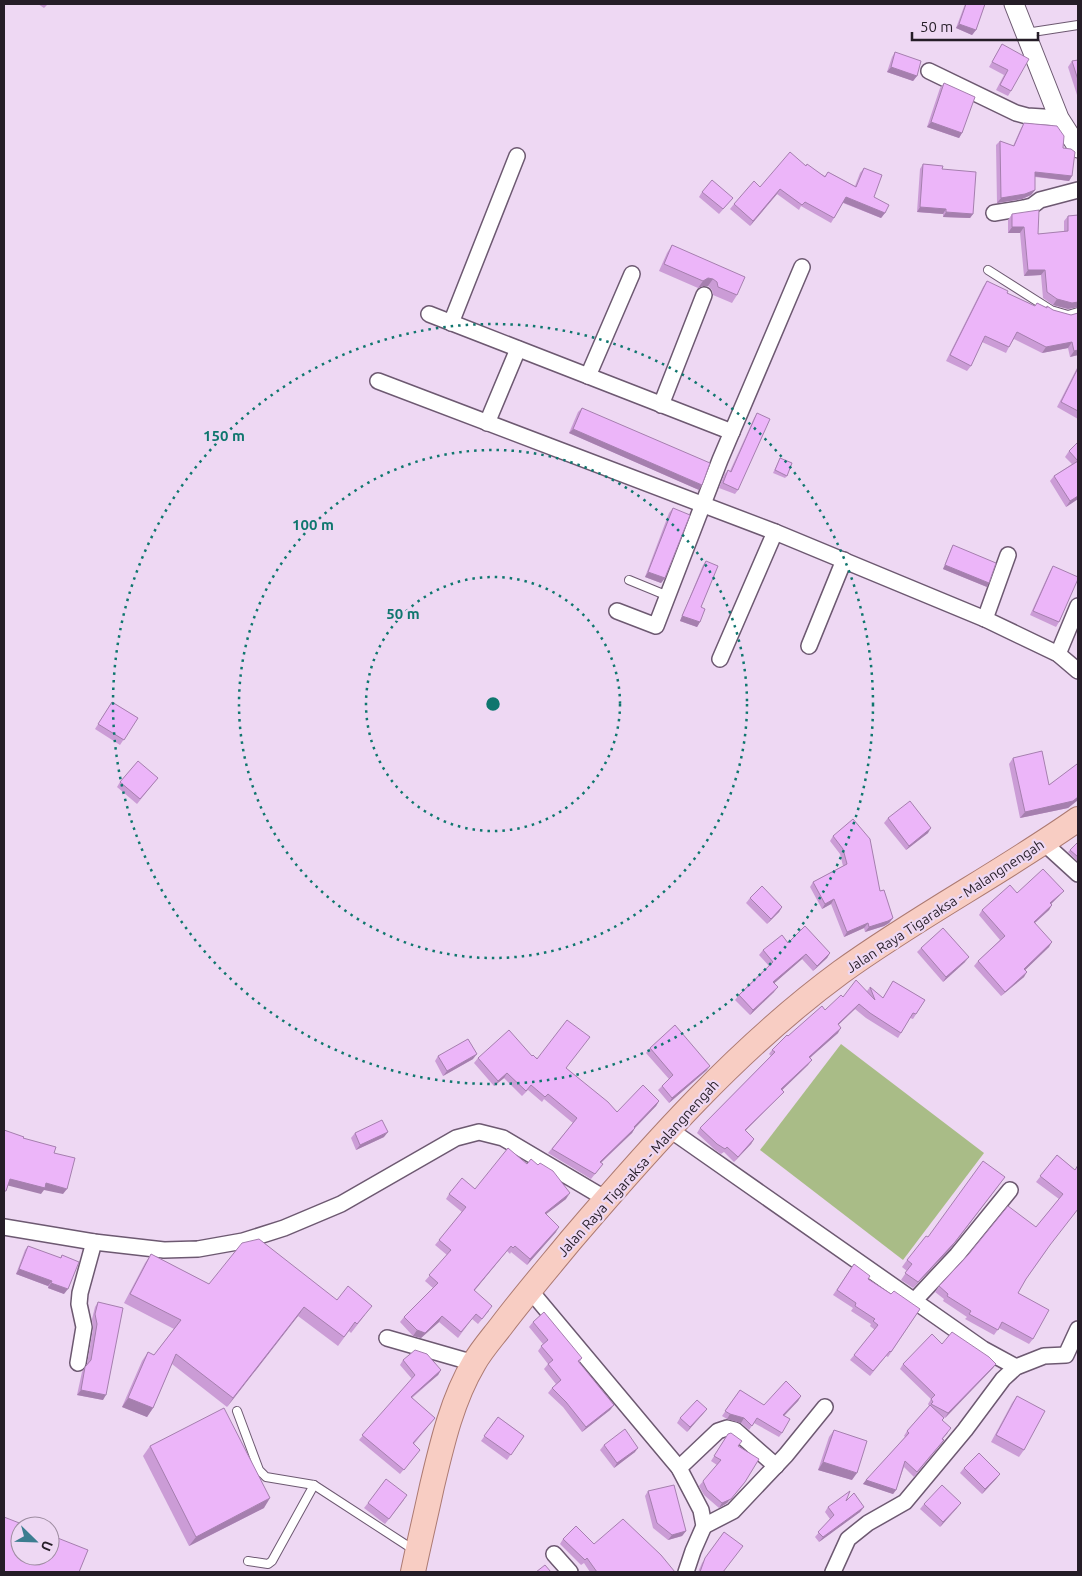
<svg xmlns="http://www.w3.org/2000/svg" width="1082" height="1576" viewBox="0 0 1082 1576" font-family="Ubuntu,sans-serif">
<rect width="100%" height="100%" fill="#eed8f3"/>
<path fill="#a9bc87" d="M 841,1044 L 984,1153 L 903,1260 L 760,1150 Z"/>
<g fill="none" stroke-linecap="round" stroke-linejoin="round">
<g stroke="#6d5971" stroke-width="10">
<g id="service">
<path d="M 1026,33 L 1078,25"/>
<path d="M 988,270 L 1051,310 L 1068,315 L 1078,312"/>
<path d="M 629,580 L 668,596"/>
<path d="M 237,1411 L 259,1470 L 266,1477 L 314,1485 L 414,1550"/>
<path d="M 248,1561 L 268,1564 L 272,1561 L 314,1485"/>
</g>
</g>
<g stroke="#6d5971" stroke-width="18">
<g id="minor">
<path d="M 929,71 L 1016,113 L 1027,116 L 1059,118"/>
<path d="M 994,213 L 1024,208 L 1032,206 L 1040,200 L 1078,190"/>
<path d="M 429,314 L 732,432"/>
<path d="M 451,323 L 517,156"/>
<path d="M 588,376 L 632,274"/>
<path d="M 378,381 L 775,532 L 985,619 L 1058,654 L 1078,671"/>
<path d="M 661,405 L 704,295"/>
<path d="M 487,423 L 518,349"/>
<path d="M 617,611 L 656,626 L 720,460 L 802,267"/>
<path d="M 985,619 L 1008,555"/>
<path d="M 809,646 L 844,560"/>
<path d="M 1058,654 L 1078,606"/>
<path d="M 720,659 L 775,532"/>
<path d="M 1044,843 L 1078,874"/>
<path d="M 669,1129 L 983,1349 L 1016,1367"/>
<path d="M 4,1227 L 94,1242 L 164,1250 L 198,1249 L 243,1241 L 284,1228 L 341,1204 L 456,1138 L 479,1132 L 503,1138 L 606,1199"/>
<path d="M 529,1289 L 679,1468 L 701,1510 L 704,1526 L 693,1551 L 686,1572"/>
<path d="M 914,1301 L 957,1255 L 1010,1190"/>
<path d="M 387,1338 L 474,1363"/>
<path d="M 78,1363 L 84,1327 L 79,1304 L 80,1293 L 94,1242"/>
<path d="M 679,1468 L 718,1431 L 727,1428 L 735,1430 L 776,1466"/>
<path d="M 704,1526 L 733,1511 L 786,1455 L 825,1407"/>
<path d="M 554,1554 L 570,1572"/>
<path d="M 833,1572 L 848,1539 L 868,1523 L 905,1502 L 965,1430 L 1003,1379 L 1016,1367 L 1044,1356 L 1066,1355 L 1078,1329"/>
</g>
</g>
<g stroke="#6d5971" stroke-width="21">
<path id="tertiary" d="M 1014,4 L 1059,118 L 1078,148"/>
</g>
<g stroke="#ac7a72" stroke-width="26">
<path id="primary" d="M 413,1572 C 419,1543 426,1514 432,1486 C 442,1444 452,1400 474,1363 C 482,1349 493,1337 502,1325 C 524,1296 548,1268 571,1240 C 653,1144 739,1047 841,972 C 917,917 1001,873 1078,819"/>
</g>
<use href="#service" stroke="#fff" stroke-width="8"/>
<use href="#minor" stroke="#fff" stroke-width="15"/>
<use href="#tertiary" stroke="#fff" stroke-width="19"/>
<use href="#primary" stroke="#f8cdc3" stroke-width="24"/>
</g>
<g fill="#cb9cd6">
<path d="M 38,4 L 48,4 L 44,8 Z"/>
<path d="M 965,4 L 985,4 L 976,30 L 972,35 L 956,28 Z"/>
<path d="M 1002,44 L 1011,91 L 1008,96 L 996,90 L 1004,75 L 989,67 Z"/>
<path d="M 895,52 L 917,76 L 913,81 L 887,72 L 892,57 Z"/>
<path d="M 1078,60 L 1078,98 L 1068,67 L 1072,61 Z"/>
<path d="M 944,83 L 962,133 L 959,138 L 927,127 L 940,88 Z"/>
<path d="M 1024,123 L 1063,148 L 1072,176 L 1069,181 L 1035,177 L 1035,190 L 1031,195 L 1022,199 L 997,203 L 996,145 L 1000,141 L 1013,146 L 1021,128 Z"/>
<path d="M 923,164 L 942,169 L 973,214 L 970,218 L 943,217 L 943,214 L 917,212 L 920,169 Z"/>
<path d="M 806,166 L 825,176 L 828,172 L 855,186 L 860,173 L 864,168 L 874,197 L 885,213 L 881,218 L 843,203 L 831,223 L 801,206 L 799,210 L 777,194 L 750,226 L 730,209 L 734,204 L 760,187 Z"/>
<path d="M 702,192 L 733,198 L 719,214 L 699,197 Z"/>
<path d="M 1012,214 L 1038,234 L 1064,232 L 1064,221 L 1068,216 L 1078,215 L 1078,307 L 1068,309 L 1053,305 L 1043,298 L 1041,275 L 1024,276 L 1020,233 L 1008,233 L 1008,220 Z"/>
<path d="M 672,245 L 737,295 L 732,303 L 713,295 L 712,290 L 708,286 L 703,286 L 698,288 L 659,271 L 667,253 Z"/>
<path d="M 987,281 L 1007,293 L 1035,306 L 1037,303 L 1046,307 L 1047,306 L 1053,310 L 1071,315 L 1078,313 L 1078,355 L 1070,357 L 1068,348 L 1042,353 L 1014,339 L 1009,347 L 1006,353 L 982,342 L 971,366 L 967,371 L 946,361 L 983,287 Z"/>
<path d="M 1078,366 L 1078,419 L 1057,407 Z"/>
<path d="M 582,408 L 699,490 L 569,433 L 578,412 Z"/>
<path d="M 757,413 L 738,490 L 735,494 L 719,488 L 724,475 L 728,470 L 730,471 L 754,418 Z"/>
<path d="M 1078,442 L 1078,499 L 1066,507 L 1050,481 L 1054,476 L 1072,464 L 1065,457 L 1069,451 Z"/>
<path d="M 780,458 L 787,476 L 785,478 L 773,473 Z"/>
<path d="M 673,508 L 665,578 L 661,583 L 645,577 L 669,513 Z"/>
<path d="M 953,545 L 987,587 L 943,569 L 951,549 Z"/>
<path d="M 706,561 L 701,607 L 700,622 L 697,627 L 680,621 L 703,565 Z"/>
<path d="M 1053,566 L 1059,622 L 1056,627 L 1030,615 L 1050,571 Z"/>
<path d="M 112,702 L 138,718 L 120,745 L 95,729 Z"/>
<path d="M 1013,758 L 1049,785 L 1078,765 L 1078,800 L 1068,808 L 1020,818 L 1009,764 Z"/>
<path d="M 158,778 L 137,804 L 117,787 L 120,782 Z"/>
<path d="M 888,818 L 928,833 L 906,850 L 884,823 Z"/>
<path d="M 833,836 L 880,891 L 893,918 L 889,923 L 884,926 L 865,932 L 864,928 L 844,937 L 831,904 L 822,909 L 810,887 L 813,882 L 843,866 L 840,854 L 830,841 Z"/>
<path d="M 1078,842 L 1078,862 L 1068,852 Z"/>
<path d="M 1017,893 L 1060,895 L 1051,904 L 1052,905 L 1049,910 L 1035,923 L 1049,947 L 1025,970 L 1024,977 L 1001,996 L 974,966 L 978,961 L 1000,940 L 979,915 L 982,910 Z"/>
<path d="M 750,898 L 782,907 L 779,912 L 767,924 L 746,903 Z"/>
<path d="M 788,943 L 830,953 L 827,958 L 813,971 L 802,959 L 774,983 L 774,992 L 750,1015 L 735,1000 L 739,995 L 769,966 L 759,955 L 763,950 Z"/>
<path d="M 921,948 L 965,962 L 943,982 L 917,952 Z"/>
<path d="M 893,981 L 925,1000 L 913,1019 L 910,1018 L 898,1038 L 866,1018 L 855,1009 L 838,1025 L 838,1033 L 810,1058 L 808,1065 L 782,1090 L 780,1096 L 745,1131 L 754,1139 L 751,1144 L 734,1162 L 724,1152 L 721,1154 L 714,1149 L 697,1133 L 700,1128 L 771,1056 L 769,1054 L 772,1050 L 788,1036 L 843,997 L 867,991 L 870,987 L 883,998 Z"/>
<path d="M 650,1048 L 707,1070 L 669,1103 L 658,1090 L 669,1079 L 646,1053 Z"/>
<path d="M 438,1056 L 473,1059 L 443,1076 L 435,1061 Z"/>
<path d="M 532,1056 L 566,1068 L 617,1112 L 659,1101 L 656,1106 L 635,1128 L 632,1133 L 601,1163 L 599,1169 L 591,1179 L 548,1153 L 573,1123 L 544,1099 L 542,1102 L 528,1090 L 522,1096 L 504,1078 L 494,1086 L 474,1063 L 478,1058 Z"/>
<path d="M 355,1133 L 384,1137 L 356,1150 L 351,1138 Z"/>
<path d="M 1057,1155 L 1075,1170 L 1046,1251 L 1026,1279 L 1018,1293 L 1033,1339 L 1029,1344 L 999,1328 L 994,1335 L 965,1319 L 967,1317 L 943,1301 L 944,1299 L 935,1292 L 939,1286 L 1036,1227 L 1059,1199 L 1036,1182 Z"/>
<path d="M 1000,1184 L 950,1249 L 913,1288 L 901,1280 L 907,1271 L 902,1267 L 907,1260 L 928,1237 Z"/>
<path d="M 475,1189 L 566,1199 L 546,1214 L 556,1232 L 527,1265 L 511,1252 L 510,1254 L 507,1251 L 474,1291 L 489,1311 L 478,1324 L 472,1319 L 458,1338 L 439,1322 L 421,1338 L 413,1336 L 400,1322 L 404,1317 L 433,1288 L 425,1281 L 447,1255 L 435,1245 L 462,1212 L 446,1199 L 449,1194 Z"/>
<path d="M 28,1246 L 60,1258 L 62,1255 L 64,1294 L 48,1288 L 48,1286 L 16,1274 L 25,1250 Z"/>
<path d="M 151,1254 L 209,1284 L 337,1300 L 365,1315 L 351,1333 L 349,1331 L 338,1346 L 298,1316 L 227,1407 L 172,1364 L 153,1408 L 147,1417 L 122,1407 L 142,1361 L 148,1352 L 154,1355 L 174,1329 L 124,1303 L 145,1263 Z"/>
<path d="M 854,1264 L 868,1279 L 891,1294 L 920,1309 L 888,1357 L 886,1356 L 870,1376 L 850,1360 L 875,1330 L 870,1326 L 871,1324 L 851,1311 L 853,1308 L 833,1295 Z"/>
<path d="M 98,1302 L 103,1400 L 77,1395 L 82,1372 L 87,1364 L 93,1329 L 92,1319 L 95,1307 Z"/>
<path d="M 533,1322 L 582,1358 L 579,1363 L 614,1405 L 610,1410 L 582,1432 L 563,1407 L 548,1393 L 552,1388 L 556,1384 L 544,1369 L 548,1364 L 538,1351 L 543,1344 L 529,1327 Z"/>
<path d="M 942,1344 L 996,1364 L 993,1368 L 945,1418 L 942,1416 L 942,1420 L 948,1433 L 942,1439 L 944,1440 L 940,1445 L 914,1477 L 904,1467 L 896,1490 L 893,1494 L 863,1484 L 905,1437 L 904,1436 L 907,1431 L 929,1406 L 928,1404 L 931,1399 L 900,1369 L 903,1364 Z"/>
<path d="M 403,1360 L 441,1370 L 438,1375 L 412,1398 L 435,1418 L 414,1444 L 417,1454 L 400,1474 L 359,1440 L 412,1379 L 400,1365 Z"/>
<path d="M 740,1390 L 764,1405 L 801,1396 L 798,1401 L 784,1416 L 782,1433 L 779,1437 L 754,1423 L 749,1430 L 741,1423 L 727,1419 L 722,1416 Z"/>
<path d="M 1017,1396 L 1024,1450 L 1019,1457 L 991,1442 L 1012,1403 Z"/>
<path d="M 707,1409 L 687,1432 L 677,1423 L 680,1418 Z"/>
<path d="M 498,1417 L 524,1436 L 507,1460 L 481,1441 Z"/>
<path d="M 834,1430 L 852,1480 L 818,1470 L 829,1437 Z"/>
<path d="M 728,1434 L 738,1446 L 741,1487 L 727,1503 L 719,1508 L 704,1495 L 699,1486 L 717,1465 L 711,1461 Z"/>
<path d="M 604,1445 L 635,1452 L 614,1468 L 600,1450 Z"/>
<path d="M 150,1446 L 264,1508 L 189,1546 L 143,1456 Z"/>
<path d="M 964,1468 L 1000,1474 L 996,1479 L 982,1494 L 960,1473 Z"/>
<path d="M 648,1491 L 686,1531 L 682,1536 L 668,1540 L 653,1528 L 645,1496 Z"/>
<path d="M 404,1500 L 385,1524 L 364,1508 L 368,1503 Z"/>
<path d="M 924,1504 L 957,1508 L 940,1527 L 920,1509 Z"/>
<path d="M 828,1507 L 864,1507 L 860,1512 L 819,1542 L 815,1537 L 830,1519 L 825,1512 Z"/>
<path d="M 724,1532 L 724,1572 L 698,1572 L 702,1563 Z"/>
<path d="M 563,1539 L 594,1544 L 675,1572 L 590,1572 L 584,1563 L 581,1565 L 560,1544 Z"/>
</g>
<g fill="#a57fae">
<path d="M 959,24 L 976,30 L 972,35 L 956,28 Z"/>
<path d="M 891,67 L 917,76 L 913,81 L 887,72 Z"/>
<path d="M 931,122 L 962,133 L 959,138 L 927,127 Z"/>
<path d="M 1035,172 L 1072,176 L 1069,181 L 1032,176 Z"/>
<path d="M 780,189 L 777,194 L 750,226 L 753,221 Z"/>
<path d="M 1035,190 L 1031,195 L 1022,199 L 997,203 L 1001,198 Z"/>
<path d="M 846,197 L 885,213 L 881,218 L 842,202 Z"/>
<path d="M 920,207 L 946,209 L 943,214 L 917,212 Z"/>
<path d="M 946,212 L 973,214 L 970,218 L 943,217 Z"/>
<path d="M 1012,227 L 1024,227 L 1020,233 L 1008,233 Z"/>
<path d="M 1028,270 L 1045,270 L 1041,275 L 1024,276 Z"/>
<path d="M 708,278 L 713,279 L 708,286 L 703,286 L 698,288 L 703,281 Z"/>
<path d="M 1057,299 L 1078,302 L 1078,307 L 1068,309 L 1053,305 Z"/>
<path d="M 1072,342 L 1068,348 L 1042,353 L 1046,347 Z"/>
<path d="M 1078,350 L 1078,355 L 1070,357 L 1074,351 Z"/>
<path d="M 573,429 L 702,485 L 699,490 L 569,433 Z"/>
<path d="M 1078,496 L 1078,499 L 1066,507 L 1070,501 Z"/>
<path d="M 945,565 L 989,583 L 987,587 L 943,569 Z"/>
<path d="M 648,572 L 665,578 L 661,583 L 645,577 Z"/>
<path d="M 682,616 L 700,622 L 697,627 L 680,621 Z"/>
<path d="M 1078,797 L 1078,800 L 1068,808 L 1020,818 L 1025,812 Z"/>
<path d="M 931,828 L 928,833 L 906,850 L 909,846 Z"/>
<path d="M 1064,891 L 1047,908 L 1050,903 Z"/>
<path d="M 834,899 L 831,904 L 822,909 L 825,904 Z"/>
<path d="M 1052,905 L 1049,910 L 1030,927 L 1034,922 Z"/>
<path d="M 782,907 L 779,912 L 767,924 L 771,919 Z"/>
<path d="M 893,918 L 889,923 L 884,926 L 865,932 L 869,927 Z"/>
<path d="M 868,923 L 864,928 L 844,937 L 847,932 Z"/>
<path d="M 1052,942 L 1049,947 L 1021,974 L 1024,969 Z"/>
<path d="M 830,953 L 827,958 L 813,971 L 817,966 Z"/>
<path d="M 806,954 L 802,959 L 770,987 L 773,982 Z"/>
<path d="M 969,957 L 965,962 L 943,982 L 946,977 Z"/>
<path d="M 1027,972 L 1024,977 L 1001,996 L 1005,992 Z"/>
<path d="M 778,987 L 774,992 L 750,1015 L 753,1010 Z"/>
<path d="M 859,1004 L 855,1009 L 834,1029 L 838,1024 Z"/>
<path d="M 841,1028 L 838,1033 L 805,1062 L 809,1057 Z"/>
<path d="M 477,1054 L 473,1059 L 443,1076 L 447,1071 Z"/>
<path d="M 812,1060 L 808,1065 L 778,1094 L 781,1089 Z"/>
<path d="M 710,1066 L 707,1070 L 669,1103 L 672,1098 Z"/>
<path d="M 507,1073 L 504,1078 L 494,1086 L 498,1081 Z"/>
<path d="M 784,1092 L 741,1135 L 745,1130 Z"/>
<path d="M 659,1101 L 656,1106 L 631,1132 L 634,1127 Z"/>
<path d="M 635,1128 L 632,1133 L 596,1167 L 600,1162 Z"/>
<path d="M 388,1132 L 384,1137 L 356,1150 L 360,1145 Z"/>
<path d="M 754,1139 L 751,1144 L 734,1162 L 738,1157 Z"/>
<path d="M 1005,1177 L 950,1249 L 913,1288 L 918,1282 Z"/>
<path d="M 10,1179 L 46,1183 L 67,1189 L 63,1194 L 44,1190 L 41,1194 L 6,1185 Z"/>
<path d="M 570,1193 L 566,1199 L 541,1218 L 545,1213 Z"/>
<path d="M 559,1227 L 556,1232 L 527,1265 L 530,1259 Z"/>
<path d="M 511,1246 L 507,1251 L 470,1296 L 474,1290 Z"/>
<path d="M 19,1269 L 52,1281 L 48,1286 L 16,1274 Z"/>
<path d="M 51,1283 L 68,1289 L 64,1294 L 48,1288 Z"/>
<path d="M 304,1307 L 298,1316 L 227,1407 L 233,1398 Z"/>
<path d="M 442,1316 L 439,1322 L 421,1338 L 413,1336 L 417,1330 Z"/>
<path d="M 996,1364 L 993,1368 L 945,1418 L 948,1413 Z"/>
<path d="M 441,1370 L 438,1375 L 407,1401 L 411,1397 Z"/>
<path d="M 81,1390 L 106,1395 L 103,1400 L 77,1395 Z"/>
<path d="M 801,1396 L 798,1401 L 780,1420 L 783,1415 Z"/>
<path d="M 128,1398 L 153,1408 L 147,1417 L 122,1407 Z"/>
<path d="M 614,1405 L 610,1410 L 582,1432 L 586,1427 Z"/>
<path d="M 707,1409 L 703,1414 L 687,1432 L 690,1427 Z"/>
<path d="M 730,1414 L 744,1418 L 741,1423 L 727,1419 Z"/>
<path d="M 638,1448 L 635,1452 L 614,1468 L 617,1463 Z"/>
<path d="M 823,1462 L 857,1473 L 852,1480 L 818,1470 Z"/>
<path d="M 1000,1474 L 996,1479 L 982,1494 L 985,1489 Z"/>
<path d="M 866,1480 L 896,1490 L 893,1494 L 863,1484 Z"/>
<path d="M 745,1482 L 727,1503 L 719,1508 L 722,1503 Z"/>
<path d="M 270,1498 L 264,1508 L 189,1546 L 196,1537 Z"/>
<path d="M 961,1503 L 957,1508 L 940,1527 L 943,1522 Z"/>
<path d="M 864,1507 L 860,1512 L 819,1542 L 823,1537 Z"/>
<path d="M 686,1531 L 682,1536 L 668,1540 L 672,1535 Z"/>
</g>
<g fill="#ecb5f9" stroke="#a57fae">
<path d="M 966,4 L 985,4 L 976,30 L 959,24 Z"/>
<path d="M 1002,44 L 1029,59 L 1011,91 L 1000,85 L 1008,70 L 992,62 Z"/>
<path d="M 895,52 L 921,61 L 917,76 L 891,67 Z"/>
<path d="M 1078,60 L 1078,80 L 1072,61 Z"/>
<path d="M 944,83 L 975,97 L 962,133 L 931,122 Z"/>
<path d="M 1024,123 L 1057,126 L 1064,136 L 1063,148 L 1071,149 L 1075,152 L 1072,176 L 1035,172 L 1035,190 L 1025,194 L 1001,198 L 1000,141 L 1014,146 Z"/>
<path d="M 790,152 L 806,166 L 807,164 L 825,177 L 828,172 L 856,187 L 864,168 L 882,175 L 874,197 L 889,205 L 885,213 L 846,197 L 834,218 L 805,202 L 802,205 L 780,189 L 753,221 L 734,204 L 754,181 L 760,187 Z"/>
<path d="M 923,164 L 943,166 L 942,169 L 976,172 L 973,214 L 946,212 L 946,209 L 920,207 Z"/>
<path d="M 712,180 L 733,198 L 723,209 L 702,192 Z"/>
<path d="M 1039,210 L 1038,234 L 1068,231 L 1068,216 L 1078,215 L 1078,302 L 1072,303 L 1057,299 L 1047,292 L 1045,270 L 1028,270 L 1024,227 L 1012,227 L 1012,214 Z"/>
<path d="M 672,245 L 745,277 L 737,295 L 718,287 L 717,282 L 713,279 L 708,278 L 703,281 L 664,264 Z"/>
<path d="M 987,281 L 1008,291 L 1007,293 L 1035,306 L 1037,303 L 1047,308 L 1047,306 L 1053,310 L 1071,315 L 1078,313 L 1078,350 L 1074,351 L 1072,342 L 1046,347 L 1017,332 L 1009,347 L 985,336 L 971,366 L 950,355 Z"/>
<path d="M 1078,368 L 1078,411 L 1061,402 Z"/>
<path d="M 582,408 L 710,463 L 702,485 L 573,429 Z"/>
<path d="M 757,413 L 770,419 L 738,490 L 723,483 L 728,470 L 731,472 Z"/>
<path d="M 1078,442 L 1078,496 L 1070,501 L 1054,476 L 1078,461 L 1069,451 Z"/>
<path d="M 780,458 L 792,463 L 787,476 L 775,470 Z"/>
<path d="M 673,508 L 690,515 L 665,578 L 648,572 Z"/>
<path d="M 953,545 L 996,563 L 989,583 L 945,565 Z"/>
<path d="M 706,561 L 718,566 L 701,607 L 705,609 L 700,622 L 682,616 Z"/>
<path d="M 1053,566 L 1078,577 L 1078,579 L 1059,622 L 1033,611 Z"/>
<path d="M 112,702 L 138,718 L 124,740 L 98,724 Z"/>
<path d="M 1042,751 L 1049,785 L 1077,764 L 1078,765 L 1078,797 L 1073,801 L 1025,812 L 1013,758 Z"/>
<path d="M 138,761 L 158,778 L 140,799 L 120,782 Z"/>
<path d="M 910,801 L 931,828 L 909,846 L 888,818 Z"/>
<path d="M 853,819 L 870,839 L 880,891 L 884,890 L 893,918 L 888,921 L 869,927 L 868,923 L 847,932 L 834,899 L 825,904 L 813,882 L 847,864 L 843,849 L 833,836 Z"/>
<path d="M 1078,842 L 1078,857 L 1070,850 Z"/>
<path d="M 1043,869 L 1064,891 L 1050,903 L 1052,905 L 1034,922 L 1052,942 L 1024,969 L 1027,972 L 1005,992 L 978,961 L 1005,936 L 982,910 L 1010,885 L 1017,893 Z"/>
<path d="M 762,886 L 782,907 L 771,919 L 750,898 Z"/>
<path d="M 805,926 L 830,953 L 817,966 L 806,954 L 773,982 L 778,987 L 753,1010 L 739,995 L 773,962 L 763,950 L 782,935 L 788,943 Z"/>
<path d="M 943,928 L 969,957 L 946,977 L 921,948 Z"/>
<path d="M 856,980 L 875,1000 L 870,987 L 883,998 L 893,981 L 925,1000 L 916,1014 L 913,1013 L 901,1033 L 870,1013 L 859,1004 L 838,1024 L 841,1028 L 809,1057 L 812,1060 L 781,1089 L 784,1092 L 745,1130 L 754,1139 L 738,1157 L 727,1147 L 725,1149 L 717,1144 L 700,1128 L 775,1052 L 772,1050 L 787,1035 L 788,1036 L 822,1006 L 825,1010 L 841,995 L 843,997 Z"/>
<path d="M 567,1020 L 590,1037 L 566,1068 L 608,1102 L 617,1112 L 643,1085 L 659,1101 L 634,1127 L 635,1128 L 600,1162 L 603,1164 L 595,1174 L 552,1149 L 577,1118 L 548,1094 L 545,1097 L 531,1085 L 526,1091 L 507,1073 L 498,1081 L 478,1058 L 509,1030 L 532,1056 L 533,1055 L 537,1059 Z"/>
<path d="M 675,1025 L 710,1066 L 672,1098 L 662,1086 L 673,1075 L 650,1048 Z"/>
<path d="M 468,1039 L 477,1054 L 447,1071 L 438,1056 Z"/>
<path d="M 382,1120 L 388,1132 L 360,1145 L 355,1133 Z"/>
<path d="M 4,1130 L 24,1137 L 23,1138 L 56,1147 L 54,1153 L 75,1158 L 67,1189 L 46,1183 L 45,1188 L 10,1179 L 6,1191 L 4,1191 Z"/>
<path d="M 508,1148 L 527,1164 L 531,1159 L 538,1165 L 540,1163 L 553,1171 L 570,1193 L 545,1213 L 559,1227 L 530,1259 L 515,1246 L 513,1248 L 511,1246 L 474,1290 L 492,1306 L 482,1319 L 476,1314 L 461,1332 L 442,1316 L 425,1333 L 417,1330 L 404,1317 L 438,1283 L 429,1275 L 451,1250 L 439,1240 L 466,1207 L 449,1194 L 462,1178 L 475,1189 Z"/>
<path d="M 1057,1155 L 1075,1170 L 1078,1165 L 1078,1209 L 1050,1245 L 1026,1279 L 1018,1293 L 1049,1310 L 1033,1339 L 1002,1322 L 998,1330 L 969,1314 L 971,1311 L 947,1296 L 948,1294 L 939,1286 L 968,1255 L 1008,1206 L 1036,1227 L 1063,1194 L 1040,1176 Z"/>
<path d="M 983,1161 L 1005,1177 L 955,1242 L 918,1282 L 905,1273 L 912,1264 L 907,1260 L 926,1236 L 928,1237 Z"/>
<path d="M 259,1239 L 337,1300 L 348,1286 L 372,1306 L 357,1324 L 355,1322 L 344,1337 L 304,1307 L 233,1398 L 176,1354 L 153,1408 L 128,1398 L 148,1352 L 154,1355 L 181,1320 L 130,1294 L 151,1254 L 209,1284 L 242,1243 Z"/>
<path d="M 28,1246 L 61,1258 L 62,1255 L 79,1262 L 68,1289 L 51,1283 L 52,1281 L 19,1269 Z"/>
<path d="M 854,1264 L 870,1276 L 868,1279 L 891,1294 L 894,1291 L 920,1309 L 891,1352 L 890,1351 L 873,1371 L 854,1355 L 878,1325 L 873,1321 L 875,1319 L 855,1306 L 856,1303 L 837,1290 Z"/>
<path d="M 98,1302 L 123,1308 L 106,1395 L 81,1390 L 85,1367 L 91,1360 L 97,1324 L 95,1314 Z"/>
<path d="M 544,1312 L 582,1358 L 578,1361 L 614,1405 L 586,1427 L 566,1402 L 552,1388 L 561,1380 L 548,1364 L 553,1360 L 541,1346 L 548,1340 L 533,1322 Z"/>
<path d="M 952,1332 L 989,1357 L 996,1364 L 948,1413 L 931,1404 L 933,1402 L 931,1399 L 935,1395 L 903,1364 L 932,1334 L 942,1344 Z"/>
<path d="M 415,1350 L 427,1354 L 441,1370 L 411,1397 L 435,1418 L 413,1443 L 420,1450 L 404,1470 L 362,1435 L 415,1375 L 403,1360 Z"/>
<path d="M 786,1381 L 801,1396 L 783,1415 L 790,1419 L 782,1433 L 757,1418 L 752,1426 L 744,1418 L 730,1414 L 725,1411 L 740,1390 L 764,1405 Z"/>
<path d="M 1017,1396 L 1045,1411 L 1024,1450 L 996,1435 Z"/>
<path d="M 697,1400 L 707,1409 L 690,1427 L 680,1418 Z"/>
<path d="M 930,1405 L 944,1418 L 942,1420 L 951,1428 L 942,1439 L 944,1440 L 917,1472 L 905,1461 L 896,1490 L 866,1480 L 909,1433 L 907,1431 Z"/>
<path d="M 224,1408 L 270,1498 L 196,1537 L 150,1446 Z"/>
<path d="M 498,1417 L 524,1436 L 511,1455 L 484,1436 Z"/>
<path d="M 625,1429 L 638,1448 L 617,1463 L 604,1445 Z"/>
<path d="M 834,1430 L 867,1441 L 857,1473 L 823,1462 Z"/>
<path d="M 731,1433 L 742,1441 L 738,1446 L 759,1459 L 745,1482 L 731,1499 L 722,1503 L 707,1490 L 703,1481 L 721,1460 L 714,1456 L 728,1434 Z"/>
<path d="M 979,1453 L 1000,1474 L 985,1489 L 964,1468 Z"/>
<path d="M 386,1479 L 407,1495 L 389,1519 L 368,1503 Z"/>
<path d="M 674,1485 L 686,1531 L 672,1535 L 657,1523 L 648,1491 Z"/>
<path d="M 942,1485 L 961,1503 L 943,1522 L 924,1504 Z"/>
<path d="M 850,1491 L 846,1501 L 854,1493 L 864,1507 L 823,1537 L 818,1532 L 834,1515 L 828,1507 Z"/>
<path d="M 4,1517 L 27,1526 L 20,1526 L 20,1556 L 50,1556 L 50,1535 L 88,1550 L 79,1572 L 4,1572 Z"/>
<path d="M 623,1519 L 661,1555 L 675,1572 L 597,1572 L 587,1558 L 585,1560 L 563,1539 L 576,1526 L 594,1544 Z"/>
<path d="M 724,1532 L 743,1546 L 723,1572 L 700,1572 L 705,1558 Z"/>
<path d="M 545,1565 L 551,1572 L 536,1572 Z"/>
</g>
<g fill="none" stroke="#0f766e" stroke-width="2.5" stroke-dasharray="2.5 5">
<circle cx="493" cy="704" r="127"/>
<circle cx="493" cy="704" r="254"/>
<circle cx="493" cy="704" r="380"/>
</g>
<g text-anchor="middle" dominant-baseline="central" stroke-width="4.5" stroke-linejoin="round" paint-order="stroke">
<g font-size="14" fill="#251d27" stroke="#eed8f3">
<text transform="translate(945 906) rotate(-33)">Jalan Raya Tigaraksa - Malangnengah</text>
<text transform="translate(638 1168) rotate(-48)">Jalan Raya Tigaraksa - Malangnengah</text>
</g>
</g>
<circle cx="493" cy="704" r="8" fill="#0f766e" stroke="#eed8f3" stroke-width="2.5"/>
<g font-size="15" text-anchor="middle" font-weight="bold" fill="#0f766e" stroke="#eed8f3" stroke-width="4.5" stroke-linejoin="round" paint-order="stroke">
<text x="224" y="441">150 m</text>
<text x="313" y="530">100 m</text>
<text x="403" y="619">50 m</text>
</g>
<rect width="1082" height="1576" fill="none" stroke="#251d27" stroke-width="10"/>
<g transform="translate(35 1541) rotate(113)"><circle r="24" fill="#eed8f3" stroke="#9e8da1"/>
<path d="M0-4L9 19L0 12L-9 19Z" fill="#3c7d90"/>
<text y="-8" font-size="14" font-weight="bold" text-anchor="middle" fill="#251d27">U</text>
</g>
<path d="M912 32v8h126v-8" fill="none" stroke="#251d27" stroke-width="2.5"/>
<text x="920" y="32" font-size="15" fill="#251d27" stroke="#eed8f3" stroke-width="4" paint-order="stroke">50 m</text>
</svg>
